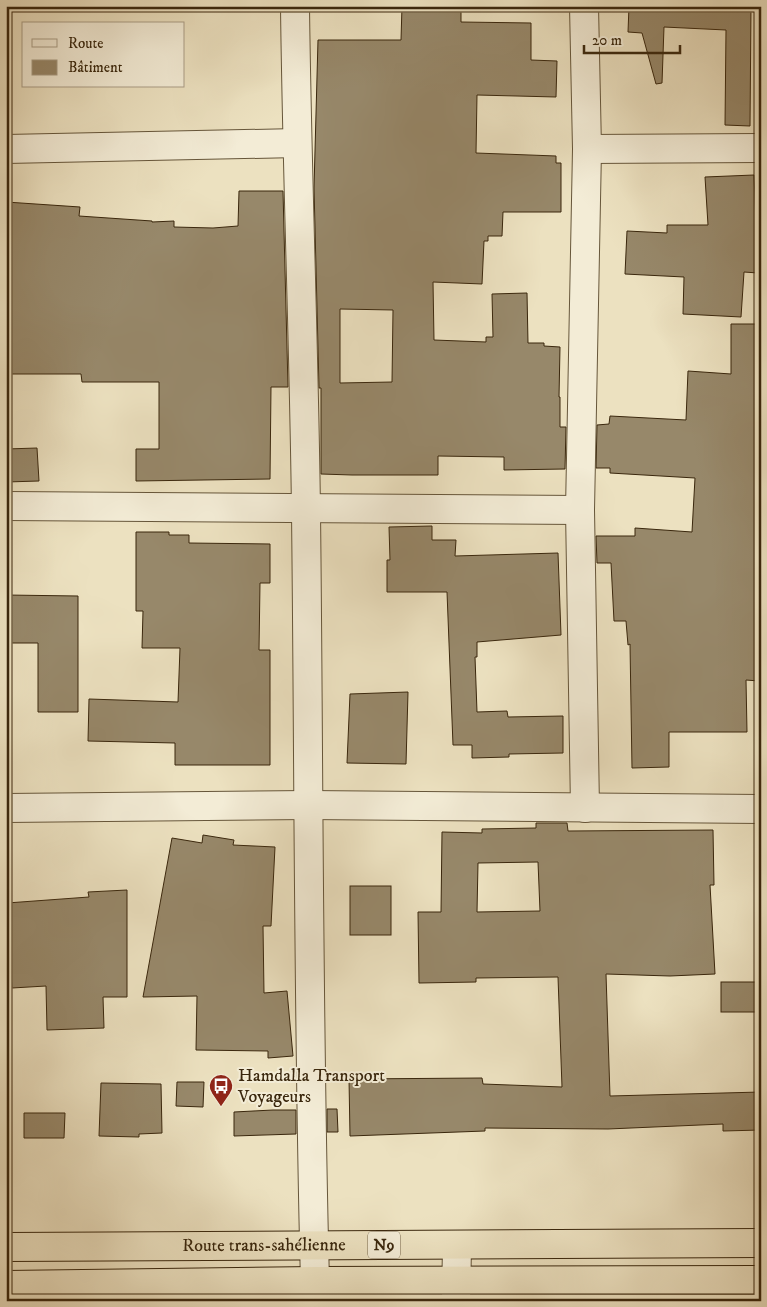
<svg xmlns="http://www.w3.org/2000/svg" width="767" height="1307" viewBox="0 0 767 1307" font-family="'IM FELL DW Pica',serif">
<rect width="100%" height="100%" fill="#ece1c0"/>
<filter id="stains"><feTurbulence type="fractalNoise" baseFrequency=".004" numOctaves="4"/><feColorMatrix values="0 0 0 0 .2 0 0 0 0 .09 0 0 0 0 .02 0 0 0 .5 -.17"/></filter>
<radialGradient id="worn" r=".72"><stop offset=".6" stop-color="#630" stop-opacity="0"/><stop offset="1" stop-color="#630" stop-opacity=".3"/></radialGradient>
<g fill="#97886a" stroke="#3a270d" fill-rule="evenodd">
<path d="M 402,6 L 461,6 L 461,22 L 531,23 L 531,60 L 557,61 L 556,97 L 477,95 L 476,153 L 556,156 L 556,163 L 561,163 L 561,212 L 503,212 L 502,236 L 488,236 L 488,241 L 484,241 L 482,284 L 433,282 L 434,340 L 486,342 L 486,337 L 493,337 L 492,294 L 527,293 L 528,343 L 544,343 L 544,346 L 560,347 L 559,397 L 560,397 L 560,427 L 566,427 L 565,469 L 504,470 L 504,457 L 438,456 L 438,475 L 352,475 L 321,474 L 321,388 L 319,388 L 314,188 L 318,40 L 401,40 ZM 340,309 L 393,310 L 392,382 L 340,383 Z"/>
<path d="M 629,6 L 751,6 L 750,126 L 725,125 L 726,30 L 664,27 L 662,83 L 656,84 L 642,33 L 628,32 Z"/>
<path d="M 754,175 L 758,273 L 744,272 L 741,317 L 683,314 L 684,277 L 625,274 L 627,231 L 667,233 L 667,225 L 708,225 L 705,177 Z"/>
<path d="M 239,191 L 283,191 L 288,387 L 271,387 L 270,479 L 136,481 L 136,449 L 159,449 L 159,382 L 82,382 L 81,374 L 6,374 L 6,202 L 80,207 L 79,216 L 152,221 L 152,222 L 174,221 L 174,227 L 213,228 L 238,226 Z"/>
<path d="M 731,324 L 761,324 L 761,478 L 759,510 L 759,526 L 761,526 L 761,625 L 759,681 L 746,680 L 747,732 L 669,732 L 669,767 L 632,768 L 630,644 L 628,645 L 626,621 L 614,621 L 611,563 L 597,563 L 596,536 L 635,536 L 635,528 L 692,532 L 695,478 L 610,473 L 610,468 L 596,468 L 597,425 L 609,424 L 610,416 L 686,420 L 688,371 L 731,374 Z"/>
<path d="M 37,448 L 39,481 L 6,482 L 6,449 Z"/>
<path d="M 432,526 L 432,540 L 456,540 L 455,556 L 558,553 L 561,635 L 477,642 L 477,657 L 475,657 L 477,712 L 507,711 L 508,717 L 563,716 L 563,753 L 509,754 L 509,757 L 472,758 L 472,745 L 453,745 L 447,592 L 387,592 L 387,560 L 390,560 L 389,527 Z"/>
<path d="M 136,532 L 169,532 L 169,535 L 189,535 L 189,543 L 270,544 L 270,583 L 260,583 L 259,650 L 270,650 L 270,765 L 175,765 L 175,743 L 88,741 L 89,699 L 178,702 L 180,648 L 142,648 L 143,611 L 136,611 Z"/>
<path d="M 6,595 L 78,596 L 78,712 L 38,712 L 38,643 L 6,643 Z"/>
<path d="M 408,692 L 406,764 L 347,763 L 350,694 Z"/>
<path d="M 536,823 L 567,823 L 568,831 L 713,830 L 714,885 L 710,885 L 715,974 L 670,976 L 606,974 L 610,1096 L 761,1092 L 761,1130 L 723,1131 L 723,1124 L 608,1129 L 485,1128 L 485,1131 L 350,1136 L 349,1079 L 482,1078 L 483,1084 L 562,1087 L 558,977 L 476,978 L 476,982 L 419,983 L 418,912 L 441,912 L 442,832 L 482,833 L 482,829 L 536,828 ZM 538,862 L 540,911 L 477,912 L 478,863 Z"/>
<path d="M 203,835 L 234,840 L 233,845 L 275,847 L 271,926 L 263,926 L 264,993 L 287,991 L 293,1056 L 268,1058 L 268,1051 L 196,1050 L 197,996 L 143,997 L 172,838 L 202,843 Z"/>
<rect x="350" y="886" width="41" height="49"/>
<path d="M 127,890 L 127,997 L 103,997 L 104,1028 L 47,1030 L 46,986 L 12,988 L 7,903 L 89,897 L 88,892 Z"/>
<rect x="721" y="982" width="40" height="30"/>
<path d="M 177,1082 L 204,1082 L 203,1107 L 176,1106 Z"/>
<path d="M 101,1083 L 161,1084 L 162,1133 L 139,1134 L 139,1137 L 99,1136 Z"/>
<path d="M 327,1109 L 337,1109 L 338,1132 L 327,1132 Z"/>
<path d="M 273,1110 L 296,1110 L 296,1134 L 234,1136 L 234,1112 Z"/>
<path d="M 24,1113 L 65,1113 L 64,1138 L 24,1138 Z"/>
</g>
<g fill="none" stroke-linecap="round" stroke-linejoin="round">
<g stroke="#66563a" stroke-width="30">
<g id="minor">
<path d="M 295,6 C 297,175 304,344 306,512 C 309,769 308,1025 315,1281"/>
<path d="M 584,6 L 587,149 L 580,510 L 585,808"/>
<path d="M 6,149 L 297,143"/>
<path d="M 587,149 L 761,148"/>
<path d="M 6,506 L 580,510"/>
<path d="M 6,808 L 308,805 L 761,809"/>
<path d="M 456,1301 L 457,1246"/>
</g>
</g>
<g stroke="#3a270d" stroke-width="30">
<g id="highway">
<path id="s1" d="M 6,1247 L 761,1243"/>
<path d="M 6,1285 L 315,1281 L 761,1280"/>
</g>
</g>
<use href="#minor" stroke="#f3ecd6" stroke-width="28"/>
<use href="#highway" stroke="#ece1c0" stroke-width="28"/>
</g>
<defs>
<g id="bus-pin" transform="scale(1.25)"><path d="M0 17L-7.5 6A9.5 9.5 0 1 1 7.5 6Z" fill="#8f2418" stroke="#f3ecd6"/><path d="M-5-6H5V4H4V6H2V4H-2V6H-4V4H-5ZM-3.5-4V0h7V-4ZM-3.5 1.2v1.5H-2V1.2ZM2 1.2v1.5H3.5V1.2Z" fill="#fff"/></g>
</defs>
<g fill-rule="evenodd">
<use href="#bus-pin" x="221" y="1086"/>
</g>
<g text-anchor="middle" dominant-baseline="central" stroke-width="4" stroke-linejoin="round" paint-order="stroke">
<rect fill="#f3ecd6" stroke="#726249" stroke-width="1" x="368" y="1231.5" width="32" height="27" rx="4"/>
<g font-size="16" font-weight="bold" fill="#3a270d">
<text x="384" y="1245">N9</text>
</g>
<g font-size="18" fill="#3a270d" stroke="#f3ecd6" text-anchor="start">
<text x="238" y="1076">Hamdalla Transport<tspan x="238" dy="21">Voyageurs</tspan></text>
</g>
<g font-size="18" fill="#3a270d" stroke="#f3ecd6">
<text stroke="none"><textPath href="#s1" startOffset="258">Route trans-sahélienne</textPath></text>
</g>
</g>
<rect width="767" height="1307" fill="none" stroke="#ece1c0" stroke-width="25"/>
<rect x="8" y="8" width="752" height="1292" fill="none" stroke="#3a270d" stroke-width="2.5"/>
<rect x="12" y="12" width="742" height="1282" fill="none" stroke="#3a270d"/>
<rect x="22" y="22" width="162" height="65" fill="#f3ecd6" stroke="#a99d86"/>
<rect x="32" y="39" width="25" height="8" fill="#f3ecd6" stroke="#a99d86"/>
<text x="68" y="48" font-size="15" fill="#3a270d">Route</text>
<rect x="32" y="60" width="25" height="15" fill="#97886a" stroke="#a99d86"/>
<text x="68" y="72" font-size="15" fill="#3a270d">Bâtiment</text>
<path d="M584 45v8h96v-8" fill="none" stroke="#3a270d" stroke-width="2.5"/>
<text x="592" y="45" font-size="15" fill="#3a270d" stroke="#f3ecd6" stroke-width="4" paint-order="stroke">20 m</text>
<rect width="100%" height="100%" filter="url(#stains)"/>
<rect width="100%" height="100%" fill="url(#worn)"/>
</svg>
